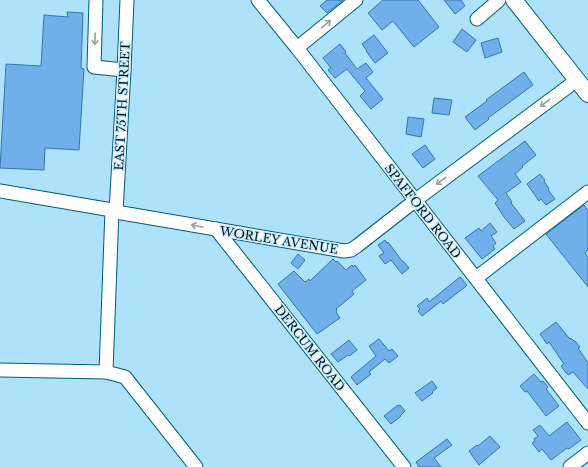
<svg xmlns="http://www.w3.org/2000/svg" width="588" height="467" viewBox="0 0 588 467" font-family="'Libre Baskerville',serif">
<rect width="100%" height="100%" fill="#ade2fa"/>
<g fill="#70afe9" stroke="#3675ab">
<path d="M 327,0 L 343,0 L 327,13 L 320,6 Z"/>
<path d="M 383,0 L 418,0 L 439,27 L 414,47 L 393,21 L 382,30 L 368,13 Z"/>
<path d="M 444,0 L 461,0 L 465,6 L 455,14 Z"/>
<path d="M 67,12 L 83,13 L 81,68 L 84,69 L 79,150 L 45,148 L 44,170 L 0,168 L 6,64 L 41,66 L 44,15 L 68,17 Z"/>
<path d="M 462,29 L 476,40 L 467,52 L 453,42 Z"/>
<path d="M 374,35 L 388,53 L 375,63 L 366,51 L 367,51 L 362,44 Z"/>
<path d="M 498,38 L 502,52 L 485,58 L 481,43 Z"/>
<path d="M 340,44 L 346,52 L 345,53 L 357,69 L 366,63 L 373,72 L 366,78 L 383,99 L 371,109 L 360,96 L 365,91 L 347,69 L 335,78 L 328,70 L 331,68 L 323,58 Z"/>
<path d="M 524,72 L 533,85 L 488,118 L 489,119 L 475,130 L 465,117 L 487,101 L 486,100 Z"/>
<path d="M 434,98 L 452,100 L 449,115 L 432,113 Z"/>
<path d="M 408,117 L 424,119 L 421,137 L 406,134 Z"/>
<path d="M 525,141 L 536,155 L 522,166 L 523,167 L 515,174 L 521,182 L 506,193 L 512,202 L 511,203 L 525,221 L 514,229 L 504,217 L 495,203 L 498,200 L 478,176 Z"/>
<path d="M 425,145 L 435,159 L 423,168 L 412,154 Z"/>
<path d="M 540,174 L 545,180 L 544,181 L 549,189 L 548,190 L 555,199 L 546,205 L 541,199 L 539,201 L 527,184 Z"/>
<path d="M 584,205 L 588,211 L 588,250 L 585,253 L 588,257 L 588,287 L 546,234 Z"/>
<path d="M 490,223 L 497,232 L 491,236 L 496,243 L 493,246 L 495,249 L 482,259 L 465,238 L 479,228 L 481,231 Z"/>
<path d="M 385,240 L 387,243 L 388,242 L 402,261 L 403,261 L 409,268 L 402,274 L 391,260 L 385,264 L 379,256 L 384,253 L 378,245 Z"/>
<path d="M 298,254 L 305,260 L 298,269 L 291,263 Z"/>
<path d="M 333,259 L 336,262 L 337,261 L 346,270 L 352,265 L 353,267 L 355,265 L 366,280 L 352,291 L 354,294 L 336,309 L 337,310 L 336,312 L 340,318 L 317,334 L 278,284 L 294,271 L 305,282 L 309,279 L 310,281 Z"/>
<path d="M 460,277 L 467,285 L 465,287 L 443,304 L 441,301 L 422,316 L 418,311 L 420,309 L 417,306 L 427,298 L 429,302 Z"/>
<path d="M 556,322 L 569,338 L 570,339 L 571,338 L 574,341 L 575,341 L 580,347 L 578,348 L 588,363 L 588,389 L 573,372 L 568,375 L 567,373 L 566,373 L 561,366 L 564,364 L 549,342 L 547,344 L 540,334 Z"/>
<path d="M 379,339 L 389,351 L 392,349 L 398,356 L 389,363 L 385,359 L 369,372 L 371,374 L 357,385 L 351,377 L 376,356 L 369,346 Z"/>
<path d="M 349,340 L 357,350 L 349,356 L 348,355 L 338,362 L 331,354 Z"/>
<path d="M 534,374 L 541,382 L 543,381 L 548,387 L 546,389 L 559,406 L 546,416 L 527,391 L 525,392 L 520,386 Z"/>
<path d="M 432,381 L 437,388 L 432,392 L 433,393 L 422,401 L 415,393 Z"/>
<path d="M 398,405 L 398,406 L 400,405 L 405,411 L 400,416 L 401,416 L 391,424 L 384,416 Z"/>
<path d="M 567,422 L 581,440 L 569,449 L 567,448 L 551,460 L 542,449 L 539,452 L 532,443 L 535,441 L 534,439 L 538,436 L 533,430 L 540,425 L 549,436 Z"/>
<path d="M 490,436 L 500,447 L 479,465 L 469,451 L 477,445 L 478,446 Z"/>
<path d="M 447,439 L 452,445 L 434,458 L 441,467 L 419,467 L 416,462 Z"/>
</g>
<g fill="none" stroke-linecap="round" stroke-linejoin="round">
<g stroke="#025c78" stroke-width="15">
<g id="minor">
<path d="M 96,0 L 94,67 L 124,70"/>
<path d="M 258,0 L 297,48 L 588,423"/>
<path d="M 477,19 L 499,0"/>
<path d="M 297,48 L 356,0"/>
<path d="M 0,191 L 112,210 L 116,212 L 344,251 L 351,250 L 357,246 L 421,196 L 577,80"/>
<path d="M 116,212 L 124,70 L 127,0"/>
<path d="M 216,229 L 404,467"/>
<path d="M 476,278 L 588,192"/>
<path d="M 0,370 L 106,372 L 125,377 L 196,467"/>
<path d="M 106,372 L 112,210"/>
<path d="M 570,467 L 588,453"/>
</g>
</g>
<g stroke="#025c78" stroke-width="18">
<path id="major" d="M 514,0 L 588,94"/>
</g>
<use href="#minor" stroke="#fff" stroke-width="13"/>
<use href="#major" stroke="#fff" stroke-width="16"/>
</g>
<defs><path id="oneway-shaft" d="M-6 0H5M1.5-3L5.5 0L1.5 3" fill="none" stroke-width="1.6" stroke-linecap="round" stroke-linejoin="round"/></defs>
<g stroke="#9aa1a5">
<use href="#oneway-shaft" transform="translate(326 24) rotate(-39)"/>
<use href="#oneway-shaft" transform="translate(95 39) rotate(92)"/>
<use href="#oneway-shaft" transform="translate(545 103) rotate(143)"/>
<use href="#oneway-shaft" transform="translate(441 181) rotate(143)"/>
<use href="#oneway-shaft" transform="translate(197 226) rotate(-170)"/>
</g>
<g text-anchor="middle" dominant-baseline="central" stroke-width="3" stroke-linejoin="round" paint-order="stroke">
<g font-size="12" fill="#02151d" stroke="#c9ecfc">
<text transform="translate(122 106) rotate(-87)">EAST 75TH STREET</text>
<text transform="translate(423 211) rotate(52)">SPAFFORD ROAD</text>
<text transform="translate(279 240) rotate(9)">WORLEY AVENUE</text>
<text transform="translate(310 348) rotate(52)">DERCUM ROAD</text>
</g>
</g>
</svg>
